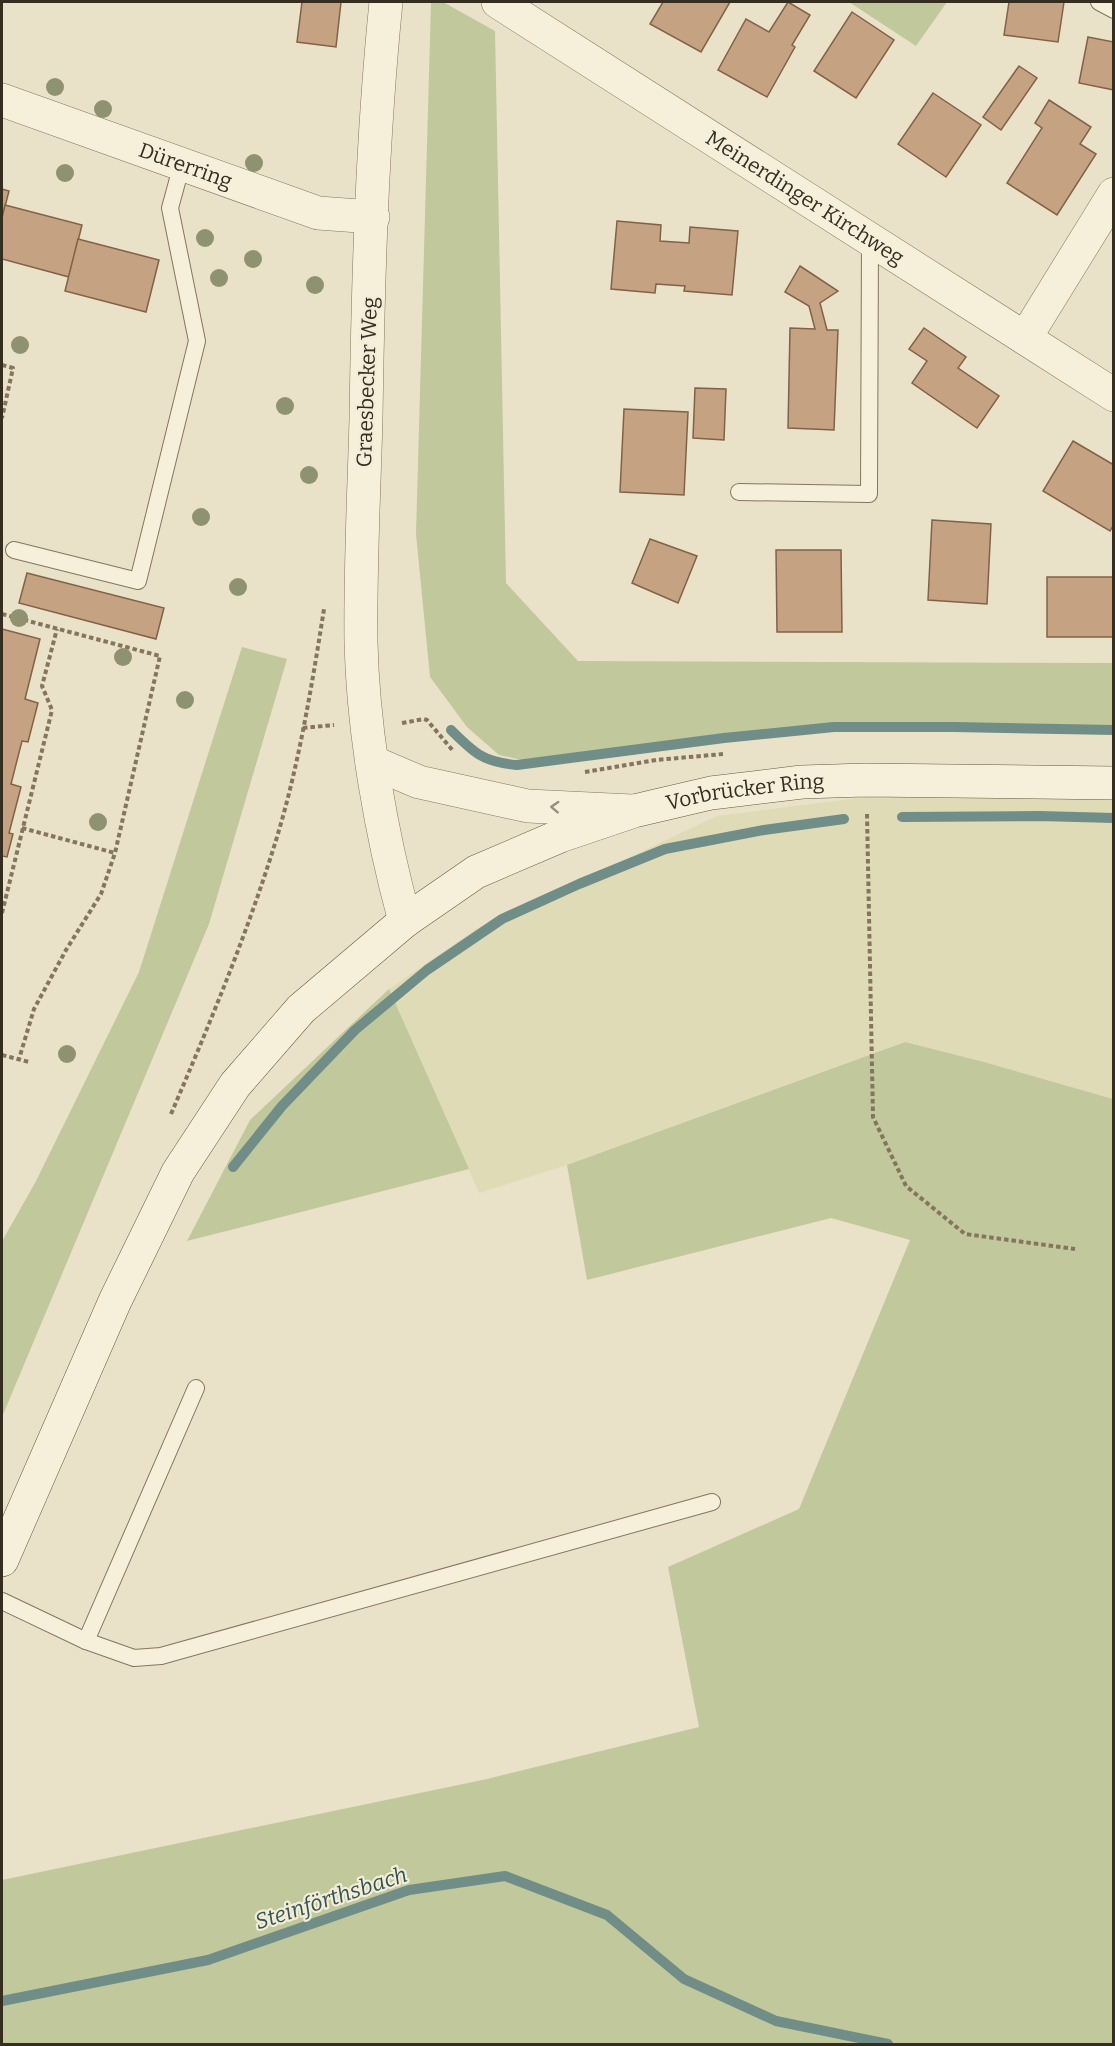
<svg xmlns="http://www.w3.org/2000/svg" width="1115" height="2046" viewBox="0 0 1115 2046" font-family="Bitter,serif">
<rect width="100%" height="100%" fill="#eae2c8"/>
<path fill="#dfdbb6" d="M 898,793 L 1113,798 L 1113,1099 L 984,1062 L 904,1042 L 567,1165 L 479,1193 L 389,989 L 476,929 L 717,816 Z"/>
<g fill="#c0c89c">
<path d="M 431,2 L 443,2 L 495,31 L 506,583 L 578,661 L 1113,663 L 1113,729 L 828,724 L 527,761 L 499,755 L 467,727 L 430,677 L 416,534 Z"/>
<path d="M 849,2 L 947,2 L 916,46 Z"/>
<path d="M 242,647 L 287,659 L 209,924 L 2,1417 L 2,1241 L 35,1183 L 139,972 Z"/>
<path d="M 389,989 L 469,1169 L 187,1241 L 250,1120 Z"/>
<path d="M 905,1042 L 984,1062 L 1113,1099 L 1113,2044 L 2,2044 L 2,1880 L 487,1779 L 699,1727 L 668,1567 L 799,1509 L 910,1240 L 831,1218 L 587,1280 L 567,1165 Z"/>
</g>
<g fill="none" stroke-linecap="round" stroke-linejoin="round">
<g stroke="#708d87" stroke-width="10">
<path d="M 451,730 C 474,753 483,762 517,765 L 724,738 L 834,727 L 954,727 L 1114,730"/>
<path d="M 902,817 L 1039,816 L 1114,818"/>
<path d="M 233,1167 L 282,1106 L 355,1030 L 427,970 L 502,919 L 579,884 L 665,849 L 764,830 L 844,819"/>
<path d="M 2,2001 L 208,1960 L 409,1890 L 505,1876 L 607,1915 L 684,1979 L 776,2021 L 888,2044"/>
</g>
</g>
<g fill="#c5a281" stroke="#826246" stroke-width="1.5">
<path d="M 302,2 L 341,2 L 336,47 L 297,42 Z"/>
<path d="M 663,2 L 730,2 L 701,52 L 650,24 Z"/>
<path d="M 788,2 L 810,15 L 792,45 L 795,47 L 767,97 L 718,70 L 746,19 L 769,32 Z"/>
<path d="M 1009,2 L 1064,2 L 1058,42 L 1004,35 Z"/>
<path d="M 852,12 L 894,40 L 856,98 L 814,71 Z"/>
<path d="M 1088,37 L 1114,42 L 1114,90 L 1079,83 Z"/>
<path d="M 1019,66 L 1037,78 L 1001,130 L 983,117 Z"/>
<path d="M 933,93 L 981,125 L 946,177 L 898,144 Z"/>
<path d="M 1049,100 L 1091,127 L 1080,144 L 1096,154 L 1057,215 L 1007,183 L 1042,128 L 1035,123 Z"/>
<path d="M 2,189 L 9,191 L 2,218 Z"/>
<path d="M 5,205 L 82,225 L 69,277 L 2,259 L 2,218 Z"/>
<path d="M 617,221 L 661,225 L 660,241 L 689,243 L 690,227 L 738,231 L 732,295 L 684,291 L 685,286 L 656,284 L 655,293 L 611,289 Z"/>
<path d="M 78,239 L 159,260 L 146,312 L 65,291 Z"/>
<path d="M 800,266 L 838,291 L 820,303 L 827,330 L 838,330 L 834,430 L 788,428 L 790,328 L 815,329 L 809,306 L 785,292 Z"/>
<path d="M 924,328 L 966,357 L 958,368 L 999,396 L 977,428 L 912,383 L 927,361 L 909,349 Z"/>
<path d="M 695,388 L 726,389 L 724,440 L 693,438 Z"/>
<path d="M 624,409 L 688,412 L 684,495 L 620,492 Z"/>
<path d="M 1073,441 L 1114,465 L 1114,524 L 1110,531 L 1043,491 Z"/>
<path d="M 932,520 L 991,524 L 987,604 L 928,600 Z"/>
<path d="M 650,539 L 697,556 L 678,603 L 632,583 Z"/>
<path d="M 776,550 L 841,550 L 842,632 L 777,632 Z"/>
<path d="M 27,573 L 164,608 L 156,639 L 19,603 Z"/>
<rect x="1047" y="577" width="67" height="60"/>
<path d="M 2,629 L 40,639 L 25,699 L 38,703 L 28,742 L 22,741 L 11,784 L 21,787 L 9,833 L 13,834 L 7,857 L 2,856 Z"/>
</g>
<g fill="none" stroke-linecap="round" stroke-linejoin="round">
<g stroke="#85755e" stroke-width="18">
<g id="lane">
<path d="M 1099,2 L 1114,10"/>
<path d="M 739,492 L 869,494 L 870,239"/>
<path d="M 14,550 L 138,581 L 197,341 L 170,208 L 182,164"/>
<path d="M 2,1601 L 86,1641 L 134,1658 L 161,1656 L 712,1502"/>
<path d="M 86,1641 L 196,1388"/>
</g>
</g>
<g stroke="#85755e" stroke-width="34">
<g id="street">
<path d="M 386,2 C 372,140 368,280 366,419 C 364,493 360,567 361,642 C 363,731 381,834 405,921"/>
<path id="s1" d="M 498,2 L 1114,395"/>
<path id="s2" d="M 2,100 L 318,213 L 373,217"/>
<path d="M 1025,338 L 1114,194"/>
<path d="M 372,762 L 419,782 L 528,806 L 632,811"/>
</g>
</g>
<g stroke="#675741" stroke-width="34">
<g id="secondary">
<path id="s3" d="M 2,1560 L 115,1301 L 178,1172 L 235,1085 L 301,1009 L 405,921 L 476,872 L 560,836 L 634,811 L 711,793 L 802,782 L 866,780 L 1114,783"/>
</g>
</g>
<g stroke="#85755e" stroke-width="4" stroke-dasharray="4.5 3" stroke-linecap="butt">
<path d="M 2,365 L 13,368 L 2,418"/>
<path d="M 2,614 L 160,656 L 115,853 L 101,894 L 66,950 L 34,1009 L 19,1059"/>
<path d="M 402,723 L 424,719 L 427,720 L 454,752"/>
<path d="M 303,728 L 334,725"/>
<path d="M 585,772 L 656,760 L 723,754"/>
<path d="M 867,814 L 873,1117 L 906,1186 L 965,1234 L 1075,1249"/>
<path d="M 22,828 L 115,853"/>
<path d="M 2,913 L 52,710 L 42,686 L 57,629"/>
<path d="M 2,1055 L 29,1062"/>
<path d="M 171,1114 C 210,1023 248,932 277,837 C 299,764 312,685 324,609"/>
</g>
<use href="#lane" stroke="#f6efda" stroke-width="16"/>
<use href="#street" stroke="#f6efda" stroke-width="33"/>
<use href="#secondary" stroke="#f6efda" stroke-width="33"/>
</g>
<g fill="#8f9271">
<circle cx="55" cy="87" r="9"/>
<circle cx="103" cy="109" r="9"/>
<circle cx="254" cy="163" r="9"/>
<circle cx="65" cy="173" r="9"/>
<circle cx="205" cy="238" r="9"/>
<circle cx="253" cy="259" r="9"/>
<circle cx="219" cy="278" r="9"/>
<circle cx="315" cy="285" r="9"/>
<circle cx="20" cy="345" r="9"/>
<circle cx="285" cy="406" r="9"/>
<circle cx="309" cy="475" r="9"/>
<circle cx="201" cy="517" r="9"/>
<circle cx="238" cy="587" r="9"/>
<circle cx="19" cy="618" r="9"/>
<circle cx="123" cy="657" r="9"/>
<circle cx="185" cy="700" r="9"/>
<circle cx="98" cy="822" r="9"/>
<circle cx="67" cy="1054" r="9"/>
</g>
<defs><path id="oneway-chevron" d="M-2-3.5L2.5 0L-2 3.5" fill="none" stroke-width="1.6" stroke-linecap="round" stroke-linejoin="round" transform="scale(1.5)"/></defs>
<use stroke="#968e7e" href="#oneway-chevron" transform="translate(555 807) rotate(-177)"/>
<g text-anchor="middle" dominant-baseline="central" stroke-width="4.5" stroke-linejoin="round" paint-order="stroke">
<g font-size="21" fill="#362d21" stroke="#f3ecd7">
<text stroke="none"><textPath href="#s2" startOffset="195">Dürerring</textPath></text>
<text stroke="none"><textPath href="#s1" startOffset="364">Meinerdinger Kirchweg</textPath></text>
<text transform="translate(367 382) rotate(-88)">Graesbecker Weg</text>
<text stroke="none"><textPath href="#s3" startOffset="1136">Vorbrücker Ring</textPath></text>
</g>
<g font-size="22" font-style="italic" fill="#315555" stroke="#f3ecd7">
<text transform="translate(331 1898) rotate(-18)">Steinförthsbach</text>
</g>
</g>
<rect width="1115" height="2046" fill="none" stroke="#362d21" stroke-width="6"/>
</svg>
